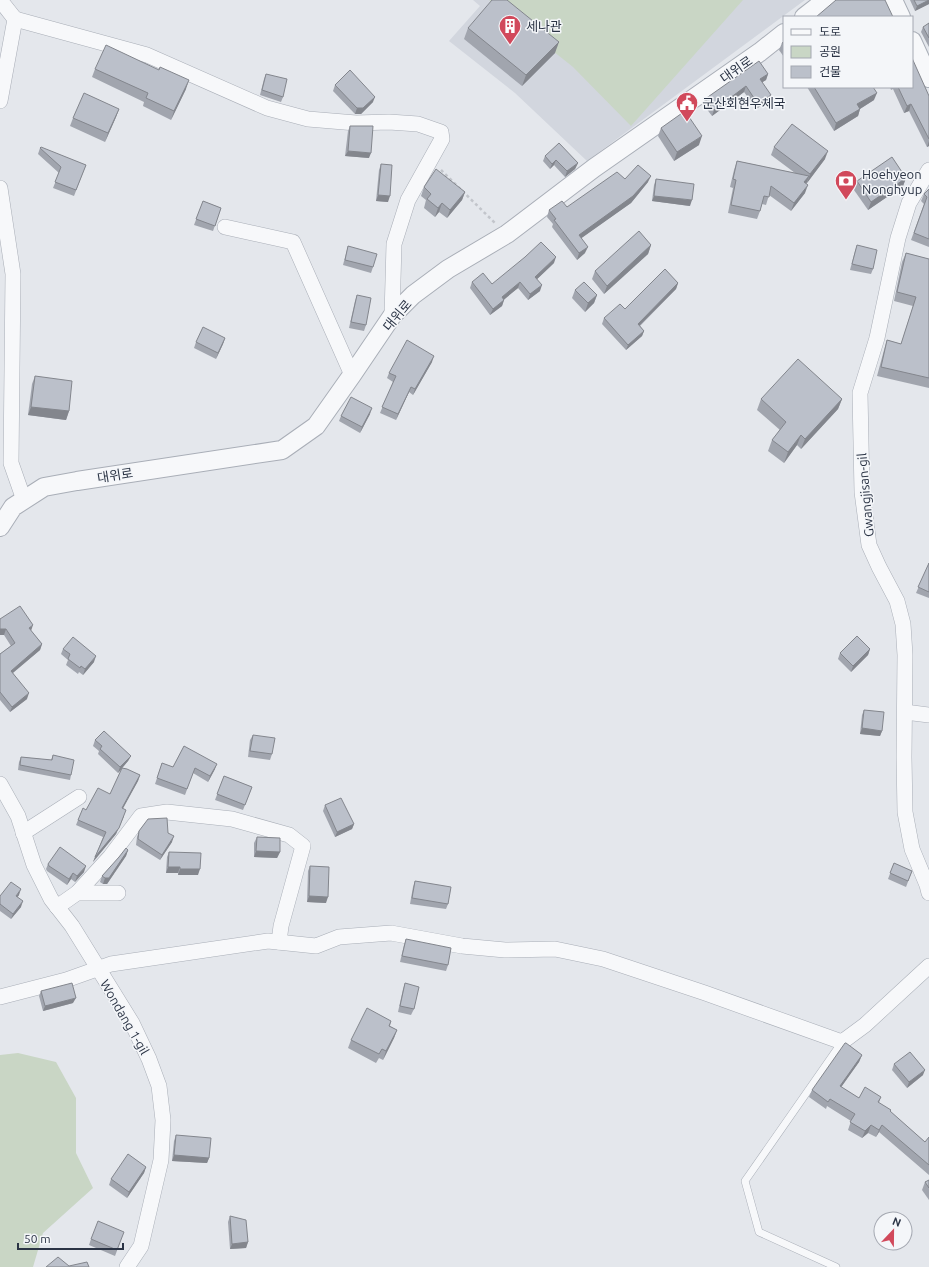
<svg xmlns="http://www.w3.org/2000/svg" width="929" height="1267" viewBox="0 0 929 1267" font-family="Ubuntu,'Noto Sans KR',sans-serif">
<rect width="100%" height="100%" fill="#e4e7ec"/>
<path fill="#d2d6de" d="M 473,0 L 805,0 L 587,161 L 515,93 L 449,41 L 480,6 Z"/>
<g fill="#c9d6c5">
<path d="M 489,0 L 743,0 L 631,126 L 573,67 Z"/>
<path d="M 18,1053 L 56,1062 L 76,1098 L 76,1153 L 93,1188 L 43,1233 L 33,1267 L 0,1267 L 0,1055 Z"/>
</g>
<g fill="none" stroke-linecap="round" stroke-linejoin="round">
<g stroke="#a9aeb7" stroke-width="8">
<path id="service" d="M 836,1267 L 759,1232 L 745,1181 L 842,1042"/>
</g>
<g stroke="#a9aeb7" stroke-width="16">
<g id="minor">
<path d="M 15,19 L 147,55 L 267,108 L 308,119 L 356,123 L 389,122 L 418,124 L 441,132 L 442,139 L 408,200 L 394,244 L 392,316"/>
<path d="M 0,101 L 15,19 L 0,0"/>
<path d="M 929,170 L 909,203 L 898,238 L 877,338 L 860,393 L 862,492 L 869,545 L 879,567 L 897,601 L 903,624 L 905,655 L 904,757 L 905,812 L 912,849 L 927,885 L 929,893"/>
<path d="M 0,188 L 13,274 L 11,463 L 24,500"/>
<path d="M 225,227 L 293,242 L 352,375"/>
<path d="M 905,712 L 929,715"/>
<path d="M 0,784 L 18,816 L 34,865 L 51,899 L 72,926 L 132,1023 L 149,1059 L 159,1086 L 163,1120 L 161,1160 L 141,1246 L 127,1267"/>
<path d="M 23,833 L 79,797"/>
<path d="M 77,893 L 110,857 L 141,816 L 167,812 L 232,819 L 289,835 L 303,846 L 281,926 L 279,942"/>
<path d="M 57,907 L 77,893 L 118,893"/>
<path d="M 0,997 L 66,980 L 111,964 L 268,941 L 316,946 L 339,937 L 391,933 L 462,946 L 505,950 L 555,949 L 603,959 L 705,993 L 842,1042 L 865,1025 L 929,966"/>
</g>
</g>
<g stroke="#a9aeb7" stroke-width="20">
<g id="tertiary">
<path d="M 893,0 L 901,17"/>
<path d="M 804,17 L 826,0"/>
<path d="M 912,41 L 929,78"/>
<path d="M 0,527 L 13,507 L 44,487 L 77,481 L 282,450 L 316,426 L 352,375 L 392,316 L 413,295 L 448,269 L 507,234 L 594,168 L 760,52 L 784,33"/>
</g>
</g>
<path stroke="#c2c5cb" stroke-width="2.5" stroke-dasharray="3 3" stroke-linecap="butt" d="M 441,170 L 496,224"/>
<use href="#service" stroke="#f7f8fa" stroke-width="7"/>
<use href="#minor" stroke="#f7f8fa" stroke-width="15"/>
<use href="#tertiary" stroke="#f7f8fa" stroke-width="18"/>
</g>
<g fill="#a1a5ae">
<path d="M 910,0 L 929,0 L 929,4 L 915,11 Z"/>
<path d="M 929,23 L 929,47 L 921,32 L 923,27 Z"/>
<path d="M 468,28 L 555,53 L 522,86 L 464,39 Z"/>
<path d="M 784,41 L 784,57 L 779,50 L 782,43 Z"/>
<path d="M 95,69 L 186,89 L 171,120 L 143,106 L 144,102 L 92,77 Z"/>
<path d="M 266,74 L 283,97 L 281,102 L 260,95 L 264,79 Z"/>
<path d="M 768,74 L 766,80 L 762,82 L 769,100 L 756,109 L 744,92 L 712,116 L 703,104 L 705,99 Z"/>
<path d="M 335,85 L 373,102 L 361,114 L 355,114 L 333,91 Z"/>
<path d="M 807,87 L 873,87 L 874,100 L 860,109 L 858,116 L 834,131 Z"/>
<path d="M 890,87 L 912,87 L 929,96 L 929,146 L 927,147 L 909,111 L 904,113 L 893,89 L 891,90 Z"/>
<path d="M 119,109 L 116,117 L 105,142 L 70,126 L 73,118 Z"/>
<path d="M 350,126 L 369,158 L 345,156 L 348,131 Z"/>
<path d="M 661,128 L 699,145 L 674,161 L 658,136 Z"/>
<path d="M 774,147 L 825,159 L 807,183 L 806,182 L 805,193 L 791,211 L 769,195 L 766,205 L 762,204 L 760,211 L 757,219 L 728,213 L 733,188 L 730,187 L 734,170 L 737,161 L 795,173 L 771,155 Z"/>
<path d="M 40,148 L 86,165 L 74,196 L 53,188 L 59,173 L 38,154 Z"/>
<path d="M 545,156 L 578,163 L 575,169 L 565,177 L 554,165 L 550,169 L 543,161 Z"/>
<path d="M 381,164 L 388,202 L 376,201 L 379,170 Z"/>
<path d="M 906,178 L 903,186 L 868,210 L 854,190 L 857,181 Z"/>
<path d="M 625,179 L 648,182 L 631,203 L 581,238 L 585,253 L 577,260 L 552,227 L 553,224 L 547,217 L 549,210 L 567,207 Z"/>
<path d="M 656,179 L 690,206 L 652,201 L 654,185 Z"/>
<path d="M 424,187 L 465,192 L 462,200 L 447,218 L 439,212 L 435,217 L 424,208 L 426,200 L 421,196 Z"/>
<path d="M 929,189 L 929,247 L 911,240 L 924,204 L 921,201 L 924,194 Z"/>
<path d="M 203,201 L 221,208 L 213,231 L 194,225 Z"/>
<path d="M 651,245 L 648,254 L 604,294 L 592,279 L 595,271 Z"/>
<path d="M 857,245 L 873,269 L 871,274 L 850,270 L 855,251 Z"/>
<path d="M 348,246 L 373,267 L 371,273 L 343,265 Z"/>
<path d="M 906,253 L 929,259 L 929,388 L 877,376 L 884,350 L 887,340 L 901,344 L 913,306 L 894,301 L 902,262 Z"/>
<path d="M 554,263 L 537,279 L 540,291 L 528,300 L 518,288 L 504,299 L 504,300 L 502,306 L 490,315 L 470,288 L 472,282 L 492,284 Z"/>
<path d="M 678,283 L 676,289 L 640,326 L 644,331 L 642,336 L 626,350 L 602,324 L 604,318 L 625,309 Z"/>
<path d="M 575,290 L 597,295 L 594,303 L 585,312 L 572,298 Z"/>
<path d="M 357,295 L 366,325 L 364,331 L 349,328 L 355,301 Z"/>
<path d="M 225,338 L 223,344 L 216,359 L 194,348 L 196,342 Z"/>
<path d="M 432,362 L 413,395 L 409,392 L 396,420 L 380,413 L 393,382 L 387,378 L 389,373 Z"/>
<path d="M 35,376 L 69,411 L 66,420 L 28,415 L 32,384 Z"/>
<path d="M 761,399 L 842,399 L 838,409 L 801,449 L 797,445 L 784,463 L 768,451 L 772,440 L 780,430 L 757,410 Z"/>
<path d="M 370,414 L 360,433 L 339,421 L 341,416 Z"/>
<path d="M 929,563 L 929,598 L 916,593 Z"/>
<path d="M 0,619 L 31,631 L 42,644 L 40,650 L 13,673 L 27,699 L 10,712 L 0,700 L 0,654 L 11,646 L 4,635 L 0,635 Z"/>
<path d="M 63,649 L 94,662 L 83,675 L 79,672 L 78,674 L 66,665 L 68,660 L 61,654 Z"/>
<path d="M 870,649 L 868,655 L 851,672 L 838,659 L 840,653 Z"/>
<path d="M 864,710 L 882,731 L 880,736 L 860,734 L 862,715 Z"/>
<path d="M 253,735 L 272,754 L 270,760 L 248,757 L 250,740 Z"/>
<path d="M 95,740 L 131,756 L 128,761 L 122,768 L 140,775 L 138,781 L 122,809 L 124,816 L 116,834 L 93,862 L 103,837 L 76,825 L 78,820 L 86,810 L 110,794 L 122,769 L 118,773 L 98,754 L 99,751 L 93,746 Z"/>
<path d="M 184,746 L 215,769 L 208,782 L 193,773 L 185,795 L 155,784 L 162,763 L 173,767 Z"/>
<path d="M 53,755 L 71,775 L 70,780 L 18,770 L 19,762 L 21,757 L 51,760 Z"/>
<path d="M 224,776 L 252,787 L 243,810 L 215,800 Z"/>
<path d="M 325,805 L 354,824 L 352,829 L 335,837 L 323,811 Z"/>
<path d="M 139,831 L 168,833 L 172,842 L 160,860 L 136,845 L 137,837 Z"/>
<path d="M 257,837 L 280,852 L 277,858 L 254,857 L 254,843 Z"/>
<path d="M 128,850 L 126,856 L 107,884 L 103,884 L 100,882 L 102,876 Z"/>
<path d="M 169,852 L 198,875 L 178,875 L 178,873 L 166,873 L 167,857 Z"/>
<path d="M 894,863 L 912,871 L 906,887 L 888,879 Z"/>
<path d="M 48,864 L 84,872 L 75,882 L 71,879 L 67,885 L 47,871 L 46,869 Z"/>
<path d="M 310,866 L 326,903 L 307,902 L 308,871 Z"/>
<path d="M 415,881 L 448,904 L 446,909 L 410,904 L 413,887 Z"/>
<path d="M 19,895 L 17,897 L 21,907 L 11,919 L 0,911 L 0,896 Z"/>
<path d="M 406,939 L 448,965 L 446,971 L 400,962 L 404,945 Z"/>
<path d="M 405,983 L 414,1009 L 411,1015 L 398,1012 L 403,989 Z"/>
<path d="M 41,991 L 73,1003 L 43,1011 L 39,996 Z"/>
<path d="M 391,1021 L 390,1026 L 397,1030 L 394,1038 L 383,1060 L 379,1058 L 376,1063 L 348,1048 L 351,1040 Z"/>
<path d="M 862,1055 L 859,1062 L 841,1087 L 859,1098 L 881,1097 L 879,1103 L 890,1112 L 925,1142 L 929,1137 L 929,1175 L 879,1132 L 876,1137 L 868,1133 L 862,1138 L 848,1130 L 851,1121 L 827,1106 L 826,1109 L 809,1097 L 812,1090 Z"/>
<path d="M 894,1064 L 923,1075 L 907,1088 L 892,1070 Z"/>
<path d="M 176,1135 L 209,1158 L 207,1163 L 172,1161 L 174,1141 Z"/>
<path d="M 146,1167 L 144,1173 L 127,1198 L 109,1185 L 111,1179 Z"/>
<path d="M 929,1180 L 929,1200 L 922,1190 L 925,1182 Z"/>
<path d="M 230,1216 L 248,1242 L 246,1248 L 230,1249 L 228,1222 Z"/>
<path d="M 122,1237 L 115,1256 L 89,1245 L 91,1239 Z"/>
</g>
<g fill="#83868d">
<path d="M 929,0 L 929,4 L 915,11 L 917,6 Z"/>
<path d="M 559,42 L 555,53 L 522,86 L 526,75 Z"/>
<path d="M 768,74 L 766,80 L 758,85 L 760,79 Z"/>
<path d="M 189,80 L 186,89 L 171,120 L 174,111 Z"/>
<path d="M 746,86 L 744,92 L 712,116 L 714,110 Z"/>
<path d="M 877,93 L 874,100 L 855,112 L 857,104 Z"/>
<path d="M 771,95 L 769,100 L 756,109 L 758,104 Z"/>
<path d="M 375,97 L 373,102 L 361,114 L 355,114 L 357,108 Z"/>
<path d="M 911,104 L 909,111 L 904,113 L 907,106 Z"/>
<path d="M 119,109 L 116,117 L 105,142 L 108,133 Z"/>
<path d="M 860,109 L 858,116 L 834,131 L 836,123 Z"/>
<path d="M 702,136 L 699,145 L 674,161 L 677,152 Z"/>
<path d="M 929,141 L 929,146 L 927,147 Z"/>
<path d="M 348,151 L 371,153 L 369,158 L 345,156 Z"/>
<path d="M 828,151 L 825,159 L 807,183 L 810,174 Z"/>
<path d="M 556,160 L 554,165 L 550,169 L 552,164 Z"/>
<path d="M 578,163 L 575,169 L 565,177 L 567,171 Z"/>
<path d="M 651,176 L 648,182 L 631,203 L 576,242 L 579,235 Z"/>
<path d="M 809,176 L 806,185 L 804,182 Z"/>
<path d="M 906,178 L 903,186 L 868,210 L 871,202 Z"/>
<path d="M 808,185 L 805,193 L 791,211 L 794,203 Z"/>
<path d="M 465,192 L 462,200 L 447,218 L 450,210 Z"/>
<path d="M 378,195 L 390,196 L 388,202 L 376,201 Z"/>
<path d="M 654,196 L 692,200 L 690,206 L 652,201 Z"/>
<path d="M 442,203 L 439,212 L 435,217 L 438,208 Z"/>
<path d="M 651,245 L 648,254 L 604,294 L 607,286 Z"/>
<path d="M 588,247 L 585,253 L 577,260 L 579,253 Z"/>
<path d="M 556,257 L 554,263 L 533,283 L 535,277 Z"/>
<path d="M 520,282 L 518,288 L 500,303 L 502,297 Z"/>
<path d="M 678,283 L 676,289 L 636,329 L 638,324 Z"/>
<path d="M 542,285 L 540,291 L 528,300 L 530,294 Z"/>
<path d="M 597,295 L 594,303 L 585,312 L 588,303 Z"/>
<path d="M 504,300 L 502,306 L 490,315 L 493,309 Z"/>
<path d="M 644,331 L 642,336 L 626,350 L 628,345 Z"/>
<path d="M 225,338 L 223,344 L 216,359 L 218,353 Z"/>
<path d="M 434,356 L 432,362 L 413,395 L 415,389 Z"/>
<path d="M 411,387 L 409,392 L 396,420 L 398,414 Z"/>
<path d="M 842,399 L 838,409 L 801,449 L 805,439 Z"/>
<path d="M 31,407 L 69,411 L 66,420 L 28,415 Z"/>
<path d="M 372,408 L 370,414 L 360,433 L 362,427 Z"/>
<path d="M 801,435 L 797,445 L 784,463 L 788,452 Z"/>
<path d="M 33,625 L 31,631 L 29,628 Z"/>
<path d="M 0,629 L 6,629 L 4,635 L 0,635 Z"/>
<path d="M 42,644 L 40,650 L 9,676 L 11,671 Z"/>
<path d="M 870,649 L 868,655 L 851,672 L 853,666 Z"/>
<path d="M 96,656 L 94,662 L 83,675 L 85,669 Z"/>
<path d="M 29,693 L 27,699 L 10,712 L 12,707 Z"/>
<path d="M 862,728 L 882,731 L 880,736 L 860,734 Z"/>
<path d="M 131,756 L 128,761 L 118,773 L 120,767 Z"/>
<path d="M 217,764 L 215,769 L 208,782 L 210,776 Z"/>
<path d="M 140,775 L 138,781 L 120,814 L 122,808 Z"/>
<path d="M 124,816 L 116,834 L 93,862 L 95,857 Z"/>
<path d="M 354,824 L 352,829 L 335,837 L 337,832 Z"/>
<path d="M 174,836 L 172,842 L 160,860 L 162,855 Z"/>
<path d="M 128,850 L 126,856 L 107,884 L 103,884 L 105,878 Z"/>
<path d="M 256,851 L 280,852 L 277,858 L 254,857 Z"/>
<path d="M 86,866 L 84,872 L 75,882 L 77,876 Z"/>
<path d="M 168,867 L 180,867 L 178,873 L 166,873 Z"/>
<path d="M 180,869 L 200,869 L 198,875 L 178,875 Z"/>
<path d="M 73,873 L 71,879 L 67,885 L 69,879 Z"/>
<path d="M 21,889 L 19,895 L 14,902 L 16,896 Z"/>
<path d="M 309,896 L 328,897 L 326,903 L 307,902 Z"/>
<path d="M 23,901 L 21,907 L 11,919 L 13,914 Z"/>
<path d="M 76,998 L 73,1003 L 43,1011 L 45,1006 Z"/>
<path d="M 397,1030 L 394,1038 L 383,1060 L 386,1051 Z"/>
<path d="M 862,1055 L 859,1062 L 837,1093 L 840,1086 Z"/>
<path d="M 925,1070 L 923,1075 L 907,1088 L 909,1082 Z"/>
<path d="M 871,1125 L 868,1133 L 862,1138 L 865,1131 Z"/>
<path d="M 882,1125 L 879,1132 L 876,1137 L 879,1130 Z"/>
<path d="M 174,1155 L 209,1158 L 207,1163 L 172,1161 Z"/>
<path d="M 146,1167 L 144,1173 L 127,1198 L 129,1192 Z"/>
<path d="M 248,1242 L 246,1248 L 230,1249 L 232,1244 Z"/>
</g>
<g fill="#bbc0ca" stroke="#83868d">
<path d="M 492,0 L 507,0 L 559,42 L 526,75 L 468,28 Z"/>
<path d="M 836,0 L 885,0 L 893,17 L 816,17 Z"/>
<path d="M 914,0 L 929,0 L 917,6 Z"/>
<path d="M 929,23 L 929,38 L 923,27 Z"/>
<path d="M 784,41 L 784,46 L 782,43 Z"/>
<path d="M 106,45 L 159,70 L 160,67 L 189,80 L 174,111 L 146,98 L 148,93 L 95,69 Z"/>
<path d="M 912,58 L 929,96 L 929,139 L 911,104 L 907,106 L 898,87 L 912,87 Z"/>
<path d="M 759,61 L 768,74 L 760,79 L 771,95 L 758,104 L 746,86 L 714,110 L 705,99 Z"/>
<path d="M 350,70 L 375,97 L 363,108 L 357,108 L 335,85 Z"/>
<path d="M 266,74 L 287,79 L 283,97 L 262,90 Z"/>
<path d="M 814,87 L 873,87 L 877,93 L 857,104 L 860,109 L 836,123 Z"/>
<path d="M 84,93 L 119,109 L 108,133 L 73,118 Z"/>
<path d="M 685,111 L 702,136 L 677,152 L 661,128 Z"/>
<path d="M 792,124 L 828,151 L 810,174 L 774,147 Z"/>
<path d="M 350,126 L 373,126 L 371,153 L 348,151 Z"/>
<path d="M 559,143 L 578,163 L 567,171 L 556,160 L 552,164 L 545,156 Z"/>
<path d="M 41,147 L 86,165 L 76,190 L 55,182 L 61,167 L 40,148 Z"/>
<path d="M 892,157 L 906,178 L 871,202 L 857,181 Z"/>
<path d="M 737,161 L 809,176 L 804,182 L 808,185 L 794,203 L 771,186 L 769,197 L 764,196 L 760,211 L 731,205 L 736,180 L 733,179 Z"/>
<path d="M 381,164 L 392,165 L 390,196 L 378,195 Z"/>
<path d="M 638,165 L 651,176 L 633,196 L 579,235 L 588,247 L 579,253 L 554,220 L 556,219 L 549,210 L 562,201 L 567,207 L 617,172 L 625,179 Z"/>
<path d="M 436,169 L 465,192 L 450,210 L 442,203 L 438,208 L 427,199 L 431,194 L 424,187 Z"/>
<path d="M 656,179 L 694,184 L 692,200 L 654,196 Z"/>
<path d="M 929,189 L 929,239 L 914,233 L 927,197 L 924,194 Z"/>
<path d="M 203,201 L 221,208 L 215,226 L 196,219 Z"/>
<path d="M 639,231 L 651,245 L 607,286 L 595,271 Z"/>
<path d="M 541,242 L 556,257 L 535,277 L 542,285 L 530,294 L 520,282 L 502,297 L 504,300 L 493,309 L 472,282 L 483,273 L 492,284 L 525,257 Z"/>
<path d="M 857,245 L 877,250 L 873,269 L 852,264 Z"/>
<path d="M 348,246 L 377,254 L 373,267 L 345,260 Z"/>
<path d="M 906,253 L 929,259 L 929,378 L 881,367 L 887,340 L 901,344 L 916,297 L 897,292 Z"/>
<path d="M 665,269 L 678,283 L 638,324 L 644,331 L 628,345 L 604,318 L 620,304 L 625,309 Z"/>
<path d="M 584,282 L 597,295 L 588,303 L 575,290 Z"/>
<path d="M 357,295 L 371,298 L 366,325 L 351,322 Z"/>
<path d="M 203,327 L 225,338 L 218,353 L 196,342 Z"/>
<path d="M 407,340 L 434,356 L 415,389 L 411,387 L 398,414 L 382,407 L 396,376 L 389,373 Z"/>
<path d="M 798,359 L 842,399 L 805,439 L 801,435 L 788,452 L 772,440 L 786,422 L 761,399 Z"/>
<path d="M 35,376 L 72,381 L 69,411 L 31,407 Z"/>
<path d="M 351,397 L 372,408 L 362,427 L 341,416 Z"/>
<path d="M 929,563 L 929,592 L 918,587 Z"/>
<path d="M 20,606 L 33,625 L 29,628 L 42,644 L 11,671 L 29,693 L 12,707 L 0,692 L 0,654 L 15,643 L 6,629 L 0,629 L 0,619 Z"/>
<path d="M 857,636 L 870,649 L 853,666 L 840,653 Z"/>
<path d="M 73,637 L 96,656 L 85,669 L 81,666 L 80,668 L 68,659 L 70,654 L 63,649 Z"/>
<path d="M 864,710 L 884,712 L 882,731 L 862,728 Z"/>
<path d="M 104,731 L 131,756 L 120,767 L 100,749 L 102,746 L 95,740 Z"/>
<path d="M 253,735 L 275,738 L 272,754 L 250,751 Z"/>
<path d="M 184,746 L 217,764 L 210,776 L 195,768 L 187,789 L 157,778 L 162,763 L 173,767 Z"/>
<path d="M 53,755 L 74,760 L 71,775 L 20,765 L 21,757 L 52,760 Z"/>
<path d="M 122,768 L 127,769 L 140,775 L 122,808 L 126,810 L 119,828 L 95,857 L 106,832 L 78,820 L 83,808 L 86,810 L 98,788 L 110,794 Z"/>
<path d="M 224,776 L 252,787 L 245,805 L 217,794 Z"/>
<path d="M 341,798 L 354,824 L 337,832 L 325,805 Z"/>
<path d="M 167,818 L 168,833 L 174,836 L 162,855 L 138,839 L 139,831 L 148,819 Z"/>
<path d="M 257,837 L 280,838 L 280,852 L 256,851 Z"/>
<path d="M 60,847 L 86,866 L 77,876 L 73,873 L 69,879 L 49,866 L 48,864 Z"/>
<path d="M 126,848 L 128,850 L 109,878 L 105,878 L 102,876 L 119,857 Z"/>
<path d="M 169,852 L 201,853 L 200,869 L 180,869 L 180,867 L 168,867 Z"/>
<path d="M 894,863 L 912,871 L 908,881 L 890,873 Z"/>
<path d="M 310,866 L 329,867 L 328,897 L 309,896 Z"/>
<path d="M 415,881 L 451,887 L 448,904 L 412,898 Z"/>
<path d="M 11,882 L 21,889 L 16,896 L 23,901 L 13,914 L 0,904 L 0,896 Z"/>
<path d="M 406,939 L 451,948 L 448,965 L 402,956 Z"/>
<path d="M 72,983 L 76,998 L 45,1006 L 41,991 Z"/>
<path d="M 405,983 L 419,987 L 414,1009 L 400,1006 Z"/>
<path d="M 367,1008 L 391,1021 L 389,1026 L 397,1030 L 386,1051 L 382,1049 L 379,1054 L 351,1040 Z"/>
<path d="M 845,1043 L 846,1043 L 862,1055 L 840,1086 L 859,1098 L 865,1087 L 881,1097 L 878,1102 L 891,1110 L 890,1111 L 925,1142 L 929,1137 L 929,1165 L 882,1125 L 879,1130 L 871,1125 L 865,1131 L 850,1122 L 855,1114 L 830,1099 L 828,1102 L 812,1090 Z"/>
<path d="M 910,1052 L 925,1070 L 909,1082 L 894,1064 Z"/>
<path d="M 176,1135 L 211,1138 L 209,1158 L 174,1155 Z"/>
<path d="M 128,1154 L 146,1167 L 129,1192 L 111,1179 Z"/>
<path d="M 929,1180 L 929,1188 L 925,1182 Z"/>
<path d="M 230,1216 L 246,1220 L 248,1242 L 232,1244 Z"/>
<path d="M 98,1221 L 124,1232 L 117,1250 L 91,1239 Z"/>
<path d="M 58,1257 L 69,1266 L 87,1262 L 89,1267 L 46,1267 Z"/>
</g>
<defs>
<g id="building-pin" transform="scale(1.15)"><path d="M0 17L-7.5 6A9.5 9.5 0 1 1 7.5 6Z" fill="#d1495b" stroke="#f4f6f9"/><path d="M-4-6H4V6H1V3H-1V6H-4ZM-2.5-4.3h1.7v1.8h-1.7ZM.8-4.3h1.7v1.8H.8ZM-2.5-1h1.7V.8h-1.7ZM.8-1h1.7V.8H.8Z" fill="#fff"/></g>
<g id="civic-pin" transform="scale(1.15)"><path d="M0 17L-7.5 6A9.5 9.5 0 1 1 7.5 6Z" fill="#d1495b" stroke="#f4f6f9"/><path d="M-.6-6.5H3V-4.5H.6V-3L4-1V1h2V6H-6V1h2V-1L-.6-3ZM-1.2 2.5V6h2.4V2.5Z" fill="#fff"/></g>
<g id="bank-pin" transform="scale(1.15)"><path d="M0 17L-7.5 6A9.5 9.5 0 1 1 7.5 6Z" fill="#d1495b" stroke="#f4f6f9"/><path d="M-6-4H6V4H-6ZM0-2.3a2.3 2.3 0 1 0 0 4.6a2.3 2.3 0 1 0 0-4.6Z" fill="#fff"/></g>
</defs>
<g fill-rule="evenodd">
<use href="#building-pin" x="510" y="26"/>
<use href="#civic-pin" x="687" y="103"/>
<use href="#bank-pin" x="846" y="181"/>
</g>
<g text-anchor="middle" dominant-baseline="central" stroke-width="3" stroke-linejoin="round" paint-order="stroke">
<g font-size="13" fill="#2b3445" stroke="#f4f6f9" text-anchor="start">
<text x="526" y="26">세나관</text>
<text x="702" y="103">군산회현우체국</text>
<text x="862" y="174">Hoehyeon<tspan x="862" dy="15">Nonghyup</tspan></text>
</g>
<g font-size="13" fill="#2b3445" stroke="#f4f6f9">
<text transform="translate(736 69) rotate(-35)">대위로</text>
<text transform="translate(397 315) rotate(-50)">대위로</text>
<text transform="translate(115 475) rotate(-9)">대위로</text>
<text transform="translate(865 495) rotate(-95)">Gwangjisan-gil</text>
<text transform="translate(125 1017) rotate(60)">Wondang 1-gil</text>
</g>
</g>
<rect x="783" y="16" width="130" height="72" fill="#f4f6f9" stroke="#a4a8b1"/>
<rect x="791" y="29" width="20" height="6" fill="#f7f8fa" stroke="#a4a8b1"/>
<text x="819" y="36" font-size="12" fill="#2b3445">도로</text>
<rect x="791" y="46" width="20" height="12" fill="#c9d6c5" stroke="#a4a8b1"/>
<text x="819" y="56" font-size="12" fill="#2b3445">공원</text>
<rect x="791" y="66" width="20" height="12" fill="#bbc0ca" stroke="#a4a8b1"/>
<text x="819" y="76" font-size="12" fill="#2b3445">건물</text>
<g transform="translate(893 1231) rotate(22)"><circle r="19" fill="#f4f6f9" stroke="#a4a8b1"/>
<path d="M0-3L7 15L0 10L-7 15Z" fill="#d1495b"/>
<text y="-6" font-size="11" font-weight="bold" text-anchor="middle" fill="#2b3445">N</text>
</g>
<path d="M18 1243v6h105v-6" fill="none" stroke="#2b3445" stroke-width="2"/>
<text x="24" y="1243" font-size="12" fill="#2b3445" stroke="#f4f6f9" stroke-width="3" paint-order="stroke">50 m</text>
</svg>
